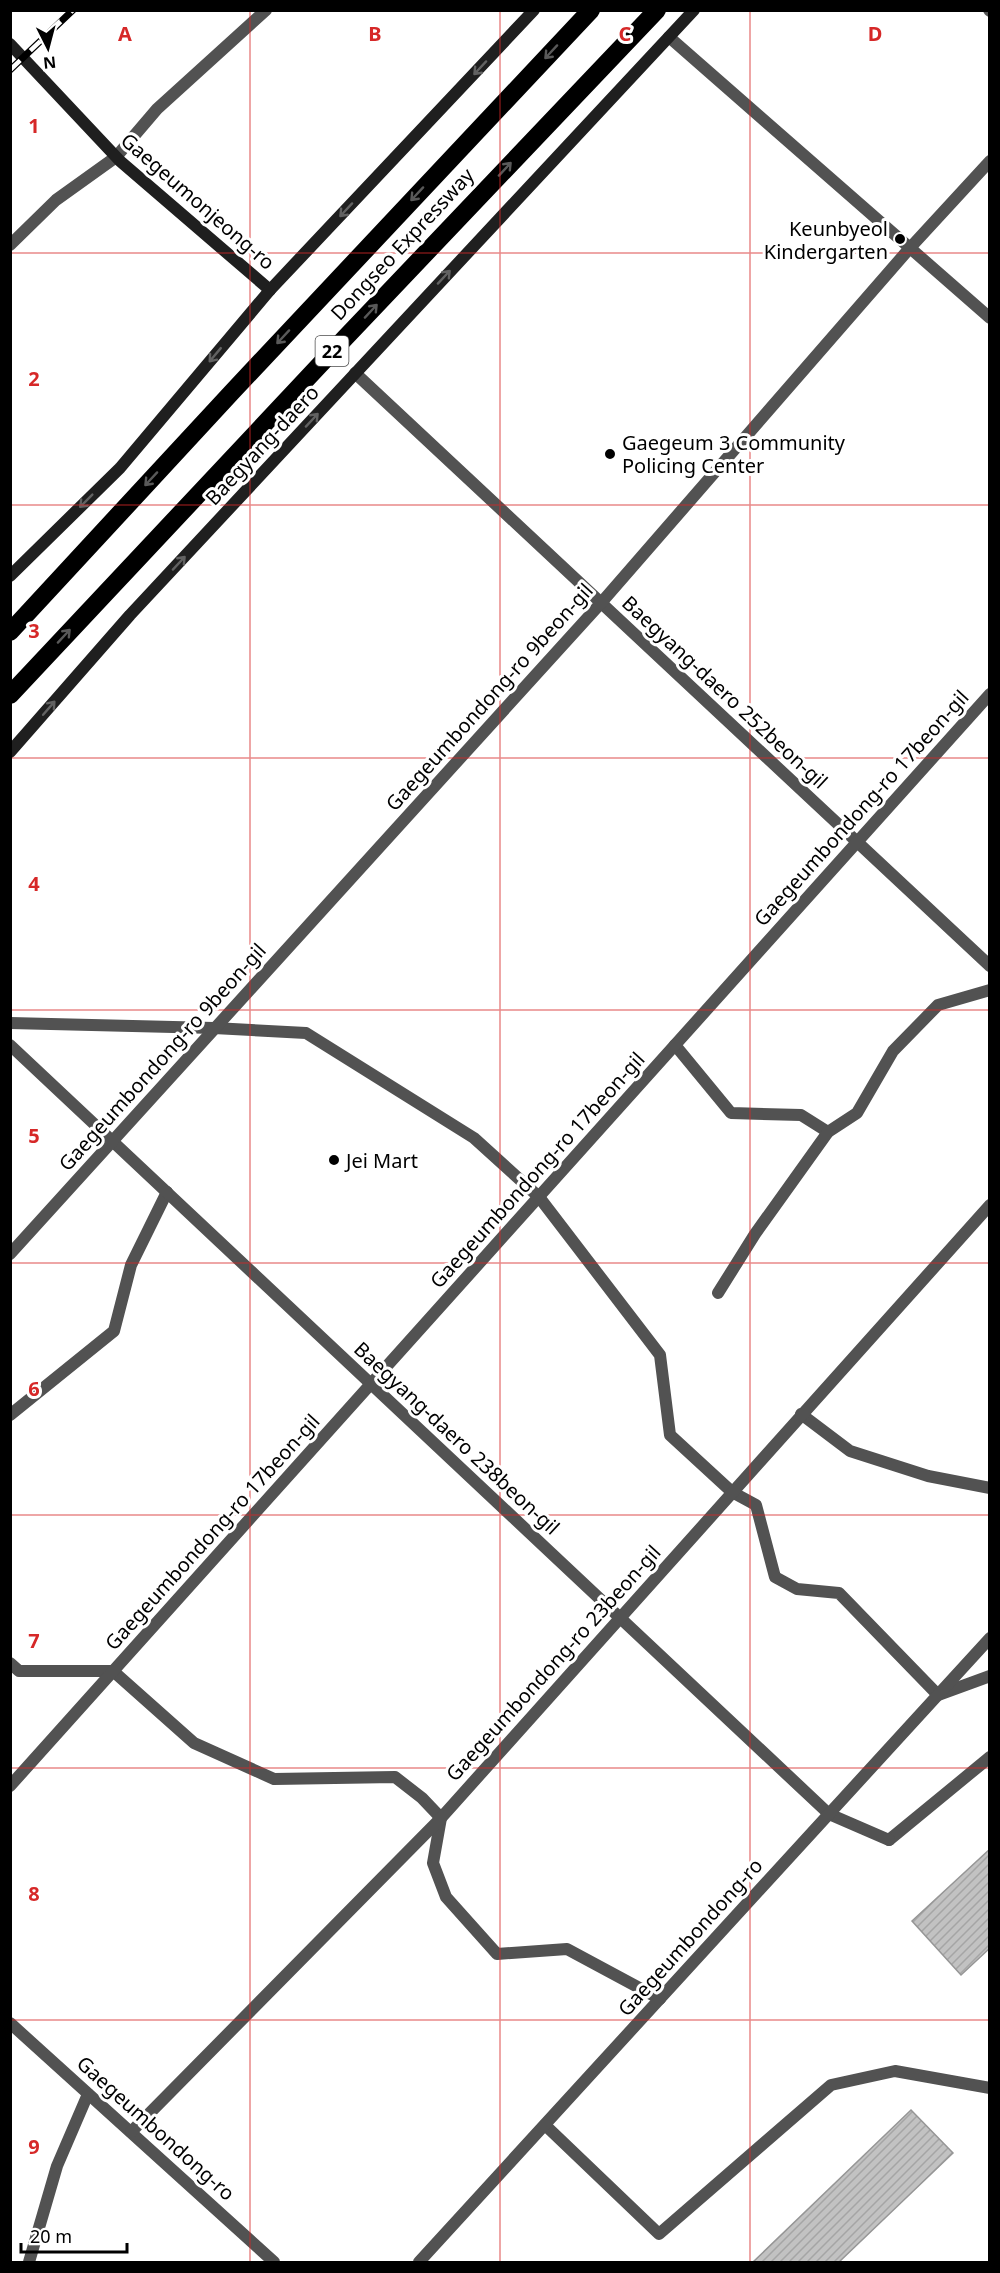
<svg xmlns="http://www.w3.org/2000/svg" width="1000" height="2273" viewBox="0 0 1000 2273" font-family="'Noto Sans',sans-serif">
<defs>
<pattern id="building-hatch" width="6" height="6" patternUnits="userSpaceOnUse" patternTransform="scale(1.5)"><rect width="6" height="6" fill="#c2c2c2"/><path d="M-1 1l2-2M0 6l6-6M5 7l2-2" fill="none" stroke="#a5a5a5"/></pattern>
</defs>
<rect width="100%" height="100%" fill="#fff"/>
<g fill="url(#building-hatch)" stroke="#969696" stroke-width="1.5">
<path d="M 990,1849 L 990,1948 L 961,1975 L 912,1921 Z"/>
<path d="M 911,2110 L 953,2153 L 839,2262 L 753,2262 Z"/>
</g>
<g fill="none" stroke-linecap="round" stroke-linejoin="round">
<g stroke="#525252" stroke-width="12">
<path d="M 10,1023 L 214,1028 L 306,1033 L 474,1138 L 539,1197 L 660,1355 L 670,1435 L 732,1492 L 756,1505 L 775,1577 L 797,1589 L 839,1593 L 938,1695 L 990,1676"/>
<path d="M 675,1045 L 731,1113 L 801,1115 L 828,1132"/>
<path d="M 718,1293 L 755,1234 L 828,1132 L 857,1113 L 893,1051 L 938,1005 L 990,990"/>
<path d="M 801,1414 L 850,1451 L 928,1476 L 990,1488"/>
<path d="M 10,1415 L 114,1331 L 131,1265 L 167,1192"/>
<path d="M 10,1663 L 19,1671 L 113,1671 L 194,1743 L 274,1779 L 395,1777 L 422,1798 L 441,1818 L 433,1863 L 446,1897 L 497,1954 L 567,1949 L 660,1999"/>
<path d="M 889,1840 L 990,1757"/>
<path d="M 545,2125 L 659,2234 L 831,2085 L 895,2071 L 990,2088"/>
</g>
<g stroke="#525252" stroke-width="12">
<path d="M 989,10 L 990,11"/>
<path d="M 669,37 L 990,318"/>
<path d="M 10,245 L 56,200 L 116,157 L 157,109 L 266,10"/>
<path d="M 355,373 L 990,966"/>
<path d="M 10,1045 L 829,1814 L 889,1840"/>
<path d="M 10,1254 L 601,603 L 909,249 L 990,161"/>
<path d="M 10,1786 L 990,694"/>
<path d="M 10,2023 L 274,2262"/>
<path d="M 131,2132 L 441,1818 L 990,1205"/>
<path d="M 29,2262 L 57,2166 L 88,2094"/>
<path d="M 419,2262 L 990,1638"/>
</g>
<g stroke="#1f1f1f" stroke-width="12">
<path d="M 10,44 L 120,161 L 270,290"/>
<path d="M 10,576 L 120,468 L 270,290 L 534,10"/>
<path d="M 10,752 L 130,615 L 694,10"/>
</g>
<g stroke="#000" stroke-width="18">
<path d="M 10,632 L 232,392 L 591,10"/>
<path d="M 10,695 L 345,338 L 657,10"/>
</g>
<g stroke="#000" stroke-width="7">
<path id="rail" d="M 10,70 L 73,10"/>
</g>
<use href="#rail" stroke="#fff" stroke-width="4.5" stroke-dasharray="14" stroke-linecap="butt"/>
</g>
<defs><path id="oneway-shaft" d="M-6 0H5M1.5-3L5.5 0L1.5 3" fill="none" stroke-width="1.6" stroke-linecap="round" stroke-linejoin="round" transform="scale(1.5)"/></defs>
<g stroke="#595959">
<use href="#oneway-shaft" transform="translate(551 52) rotate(133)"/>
<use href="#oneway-shaft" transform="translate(505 169) rotate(-47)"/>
<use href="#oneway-shaft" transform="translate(417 194) rotate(133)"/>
<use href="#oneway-shaft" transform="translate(371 311) rotate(-47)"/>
<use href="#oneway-shaft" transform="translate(283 337) rotate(133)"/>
<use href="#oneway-shaft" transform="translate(151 479) rotate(133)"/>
<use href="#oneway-shaft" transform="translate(64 636) rotate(-47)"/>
</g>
<g stroke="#626262">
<use href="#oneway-shaft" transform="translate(480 68) rotate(133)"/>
<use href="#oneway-shaft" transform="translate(346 210) rotate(133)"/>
<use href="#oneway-shaft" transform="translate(444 277) rotate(-47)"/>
<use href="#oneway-shaft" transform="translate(215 355) rotate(130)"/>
<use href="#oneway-shaft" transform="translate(312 420) rotate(-47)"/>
<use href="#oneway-shaft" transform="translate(86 501) rotate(135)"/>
<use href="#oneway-shaft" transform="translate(179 563) rotate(-47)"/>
<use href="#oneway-shaft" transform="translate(49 708) rotate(-49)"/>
</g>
<path fill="none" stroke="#d62828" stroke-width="1.5" stroke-opacity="0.55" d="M 250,10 L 250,2262M 500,10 L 500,2262M 750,10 L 750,2262M 10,253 L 990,253M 10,505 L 990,505M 10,758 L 990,758M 10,1010 L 990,1010M 10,1263 L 990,1263M 10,1515 L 990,1515M 10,1768 L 990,1768M 10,2020 L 990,2020"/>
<g fill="#000" stroke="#fff" stroke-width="2">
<circle cx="900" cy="239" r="6"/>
<circle cx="610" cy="454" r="6"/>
<circle cx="334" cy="1160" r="6"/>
</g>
<g text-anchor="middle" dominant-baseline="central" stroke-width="6" stroke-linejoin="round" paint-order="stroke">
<rect fill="#fff" stroke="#4c4c4c" stroke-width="1.5" x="315.5" y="336" width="33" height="30" rx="4.5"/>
<g font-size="18" font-weight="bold" fill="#000">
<text x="332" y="351">22</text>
</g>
<g font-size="20" fill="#000" stroke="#fff">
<text transform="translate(198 201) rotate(41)">Gaegeumonjeong-ro</text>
<text transform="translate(402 244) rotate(-47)">Dongseo Expressway</text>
<text transform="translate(262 445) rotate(-47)">Baegyang-daero</text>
<text transform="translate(725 692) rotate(43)">Baegyang-daero 252beon-gil</text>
<text transform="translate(489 697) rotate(-48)">Gaegeumbondong-ro 9beon-gil</text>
<text transform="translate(861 808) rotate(-48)">Gaegeumbondong-ro 17beon-gil</text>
<text transform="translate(162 1057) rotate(-48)">Gaegeumbondong-ro 9beon-gil</text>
<text transform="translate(537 1170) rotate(-48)">Gaegeumbondong-ro 17beon-gil</text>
<text transform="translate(457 1438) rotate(43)">Baegyang-daero 238beon-gil</text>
<text transform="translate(212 1532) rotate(-48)">Gaegeumbondong-ro 17beon-gil</text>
<text transform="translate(553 1663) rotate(-48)">Gaegeumbondong-ro 23beon-gil</text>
<text transform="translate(690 1937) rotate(-48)">Gaegeumbondong-ro</text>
<text transform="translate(156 2128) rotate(42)">Gaegeumbondong-ro</text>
</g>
<g font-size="20" fill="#000" stroke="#fff" text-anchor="start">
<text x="888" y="228" text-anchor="end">Keunbyeol<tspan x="888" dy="23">Kindergarten</tspan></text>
<text x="622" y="442">Gaegeum 3 Community<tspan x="622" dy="23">Policing Center</tspan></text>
<text x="346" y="1160">Jei Mart</text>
</g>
</g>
<g font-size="20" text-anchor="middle" font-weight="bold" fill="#d62828" stroke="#fff" stroke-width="6" stroke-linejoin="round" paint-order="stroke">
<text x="125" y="41">A</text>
<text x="375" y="41">B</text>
<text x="625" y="41">C</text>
<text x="875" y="41">D</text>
<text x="34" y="133">1</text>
<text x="34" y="386">2</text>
<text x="34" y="638">3</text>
<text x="34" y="891">4</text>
<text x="34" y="1143">5</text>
<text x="34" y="1396">6</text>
<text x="34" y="1648">7</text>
<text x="34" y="1901">8</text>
<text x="34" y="2154">9</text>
</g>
<rect width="1000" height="2273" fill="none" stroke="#000000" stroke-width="24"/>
<g transform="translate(48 48) rotate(174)" stroke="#ffffff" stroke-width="4.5" paint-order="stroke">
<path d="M0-4.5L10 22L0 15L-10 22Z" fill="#000000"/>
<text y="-9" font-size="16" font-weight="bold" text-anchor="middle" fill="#000000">N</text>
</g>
<path d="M21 2243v9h106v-9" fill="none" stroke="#000000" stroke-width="3"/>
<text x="30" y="2243" font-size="18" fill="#000000" stroke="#ffffff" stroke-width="4.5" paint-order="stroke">20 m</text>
</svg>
